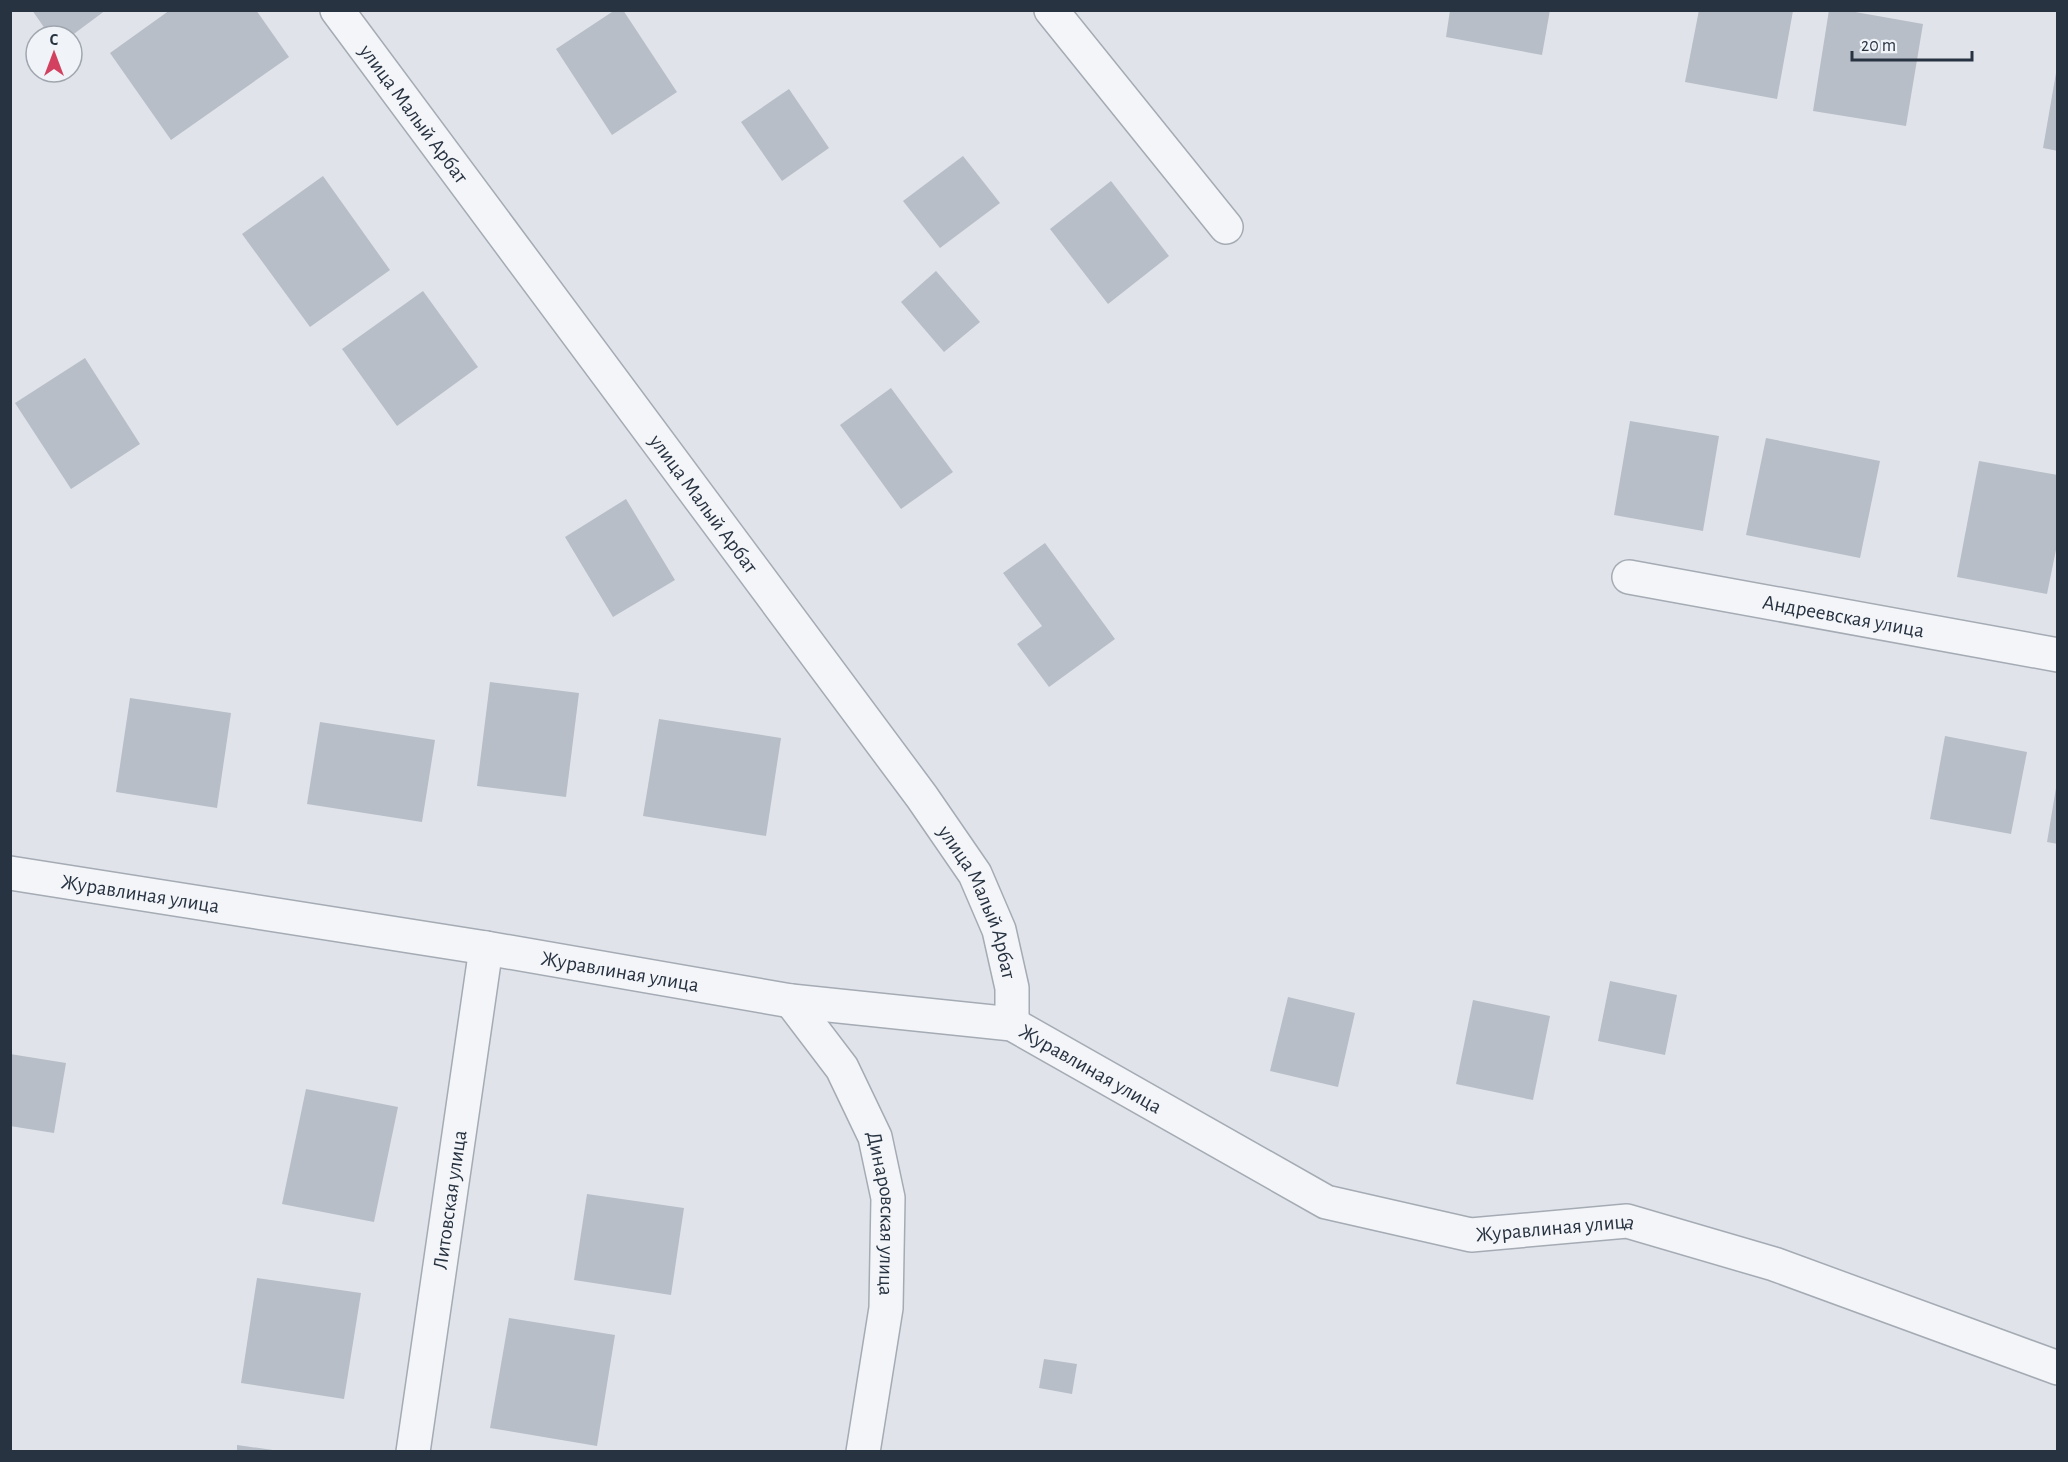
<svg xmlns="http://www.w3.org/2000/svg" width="2068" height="1462" viewBox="0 0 2068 1462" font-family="'Alegreya Sans',sans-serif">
<rect width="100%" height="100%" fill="#e0e4ea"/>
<g fill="#b7bec7">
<path d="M 32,10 L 106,10 L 71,36 L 50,36 Z"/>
<path d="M 170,10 L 256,10 L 289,57 L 171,140 L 110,53 Z"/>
<path d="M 615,10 L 623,10 L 677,92 L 612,135 L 556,49 Z"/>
<path d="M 1450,10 L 1550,10 L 1542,55 L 1446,37 Z"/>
<path d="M 1699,10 L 1793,11 L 1777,99 L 1685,82 Z"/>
<path d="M 1829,10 L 1844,10 L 1923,24 L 1906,126 L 1813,111 Z"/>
<path d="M 2056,73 L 2058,73 L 2058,151 L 2043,148 Z"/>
<path d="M 789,89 L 829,148 L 782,181 L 741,122 Z"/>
<path d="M 963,156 L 1000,203 L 940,248 L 903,201 Z"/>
<path d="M 323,176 L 390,270 L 310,327 L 242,234 Z"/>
<path d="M 1111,181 L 1169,256 L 1108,304 L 1050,229 Z"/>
<path d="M 936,271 L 980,322 L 944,352 L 901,302 Z"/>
<path d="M 423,291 L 478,367 L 397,426 L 342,349 Z"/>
<path d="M 85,358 L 140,444 L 71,489 L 15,403 Z"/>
<path d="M 891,388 L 953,472 L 901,509 L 840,425 Z"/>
<path d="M 1630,421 L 1719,436 L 1703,531 L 1614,515 Z"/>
<path d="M 1766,438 L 1880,461 L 1860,558 L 1746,535 Z"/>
<path d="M 1979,461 L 2058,475 L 2058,540 L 2047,594 L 1957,577 Z"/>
<path d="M 626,499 L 675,580 L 613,617 L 565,537 Z"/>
<path d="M 1045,543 L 1115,639 L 1049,687 L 1017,644 L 1042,626 L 1003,573 Z"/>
<path d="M 490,682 L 579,693 L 566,797 L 477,786 Z"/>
<path d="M 130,698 L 231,713 L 217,808 L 116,792 Z"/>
<path d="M 659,719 L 781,738 L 766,836 L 643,816 Z"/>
<path d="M 320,722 L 435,740 L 422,822 L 307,804 Z"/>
<path d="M 1945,736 L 2027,752 L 2011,834 L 1930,819 Z"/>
<path d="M 2056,788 L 2058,789 L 2058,844 L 2047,842 Z"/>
<path d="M 1610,981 L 1677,995 L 1665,1055 L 1598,1041 Z"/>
<path d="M 1288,997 L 1355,1013 L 1338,1087 L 1270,1071 Z"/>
<path d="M 1473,1000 L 1550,1016 L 1533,1100 L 1456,1084 Z"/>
<path d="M 10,1054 L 66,1063 L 54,1133 L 10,1126 Z"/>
<path d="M 306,1089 L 398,1107 L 374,1222 L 282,1204 Z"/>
<path d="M 587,1194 L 684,1208 L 671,1295 L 574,1280 Z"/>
<path d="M 257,1278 L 361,1293 L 344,1399 L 241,1383 Z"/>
<path d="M 509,1318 L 615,1335 L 597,1446 L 490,1428 Z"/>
<path d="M 1044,1359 L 1077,1364 L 1072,1394 L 1039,1388 Z"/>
<path d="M 237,1445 L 273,1450 L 273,1452 L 237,1452 Z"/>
</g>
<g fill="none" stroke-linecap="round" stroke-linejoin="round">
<g stroke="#a5abb4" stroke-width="36">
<g id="minor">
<path id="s1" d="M 337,10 L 922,797 L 975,874 L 999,930 L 1012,988 L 1012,1024"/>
<path d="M 1051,10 L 1226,227"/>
<path id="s2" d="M 1629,577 L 2058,655"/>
<path id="s3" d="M 10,873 L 486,948 L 791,1001 L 1012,1024 L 1326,1202 L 1471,1235 L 1627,1221 L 1774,1264 L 2058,1368"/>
<path id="s4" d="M 791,1001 L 842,1068 L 875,1137 L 888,1198 L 886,1308 L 863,1452"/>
<path id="s5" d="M 413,1452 L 486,948"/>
</g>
</g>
<use href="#minor" stroke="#f3f5f8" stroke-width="33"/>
</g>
<g text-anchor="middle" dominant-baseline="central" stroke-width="4.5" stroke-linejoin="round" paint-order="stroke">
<g font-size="21" fill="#283342" stroke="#f0f3f7">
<text stroke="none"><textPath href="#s1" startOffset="129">улица Малый Арбат</textPath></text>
<text stroke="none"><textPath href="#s1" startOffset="615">улица Малый Арбат</textPath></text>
<text stroke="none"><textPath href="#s2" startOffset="218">Андреевская улица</textPath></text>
<text stroke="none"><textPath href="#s3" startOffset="132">Журавлиная улица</textPath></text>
<text stroke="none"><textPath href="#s1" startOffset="1101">улица Малый Арбат</textPath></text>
<text stroke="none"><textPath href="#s3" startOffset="618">Журавлиная улица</textPath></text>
<text stroke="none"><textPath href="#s3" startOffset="1104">Журавлиная улица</textPath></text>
<text stroke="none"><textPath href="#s5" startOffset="255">Литовская улица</textPath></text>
<text stroke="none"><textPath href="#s4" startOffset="238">Динаровская улица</textPath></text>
<text stroke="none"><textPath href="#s3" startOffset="1608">Журавлиная улица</textPath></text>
</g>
</g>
<rect width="2068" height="1462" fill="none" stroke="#283342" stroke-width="24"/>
<g transform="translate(54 54)"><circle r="28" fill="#f0f3f7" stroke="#a0a6af" stroke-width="1.5"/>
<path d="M0-4.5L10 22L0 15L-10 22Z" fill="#d24260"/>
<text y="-9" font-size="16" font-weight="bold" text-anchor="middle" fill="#283342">С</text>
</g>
<path d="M1852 51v9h120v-9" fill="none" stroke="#283342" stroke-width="3"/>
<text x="1861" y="51" font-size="18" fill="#283342" stroke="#f0f3f7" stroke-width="4.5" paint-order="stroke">20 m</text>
</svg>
